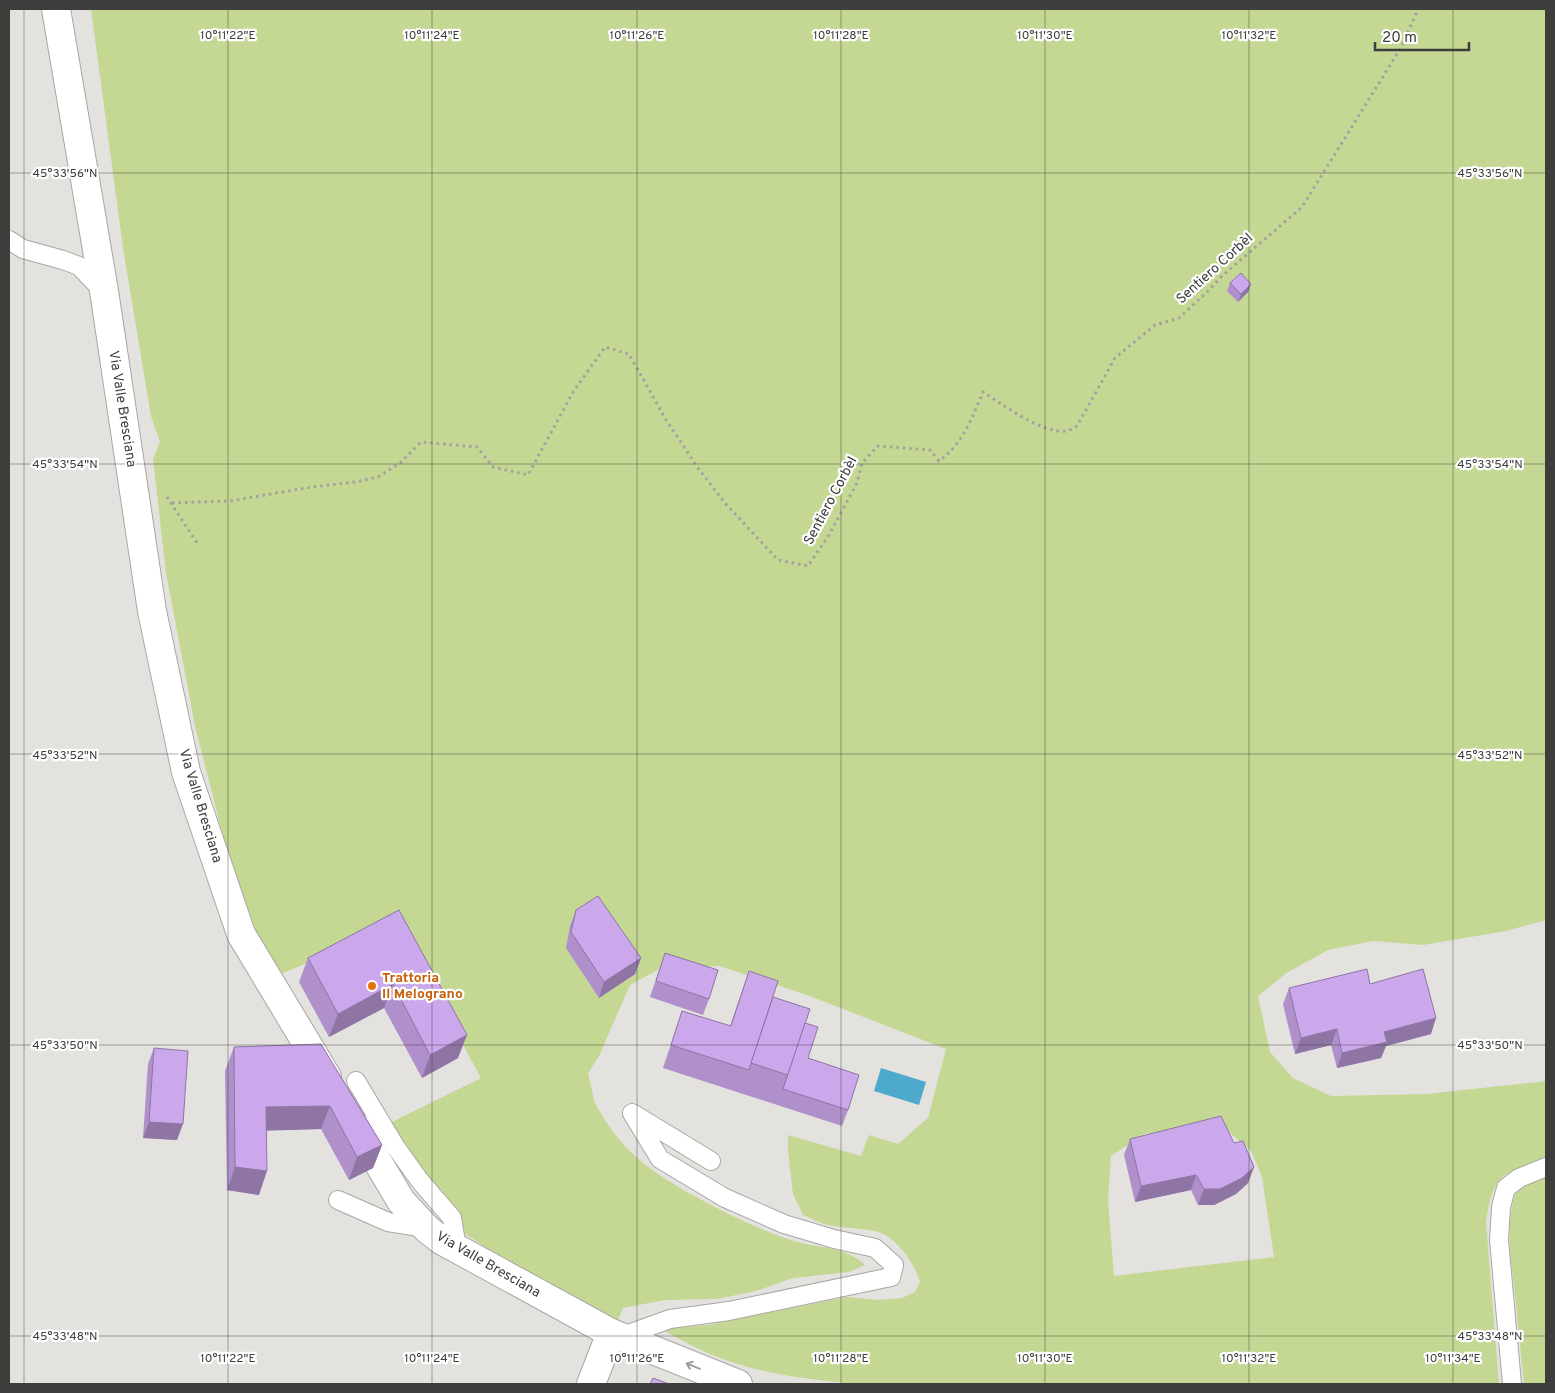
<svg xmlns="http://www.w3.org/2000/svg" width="1555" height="1393" viewBox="0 0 1555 1393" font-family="Overpass,sans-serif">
<rect width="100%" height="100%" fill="#e3e2de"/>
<g fill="#c4d893" fill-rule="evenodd">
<path d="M 91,9 L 1546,9 L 1546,920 L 1506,931 L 1423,945 L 1373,941 L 1328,950 L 1288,972 L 1258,996 L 1270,1052 L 1293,1078 L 1331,1096 L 1426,1094 L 1546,1081 L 1546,1159 C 1536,1163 1513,1169 1505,1175 C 1491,1186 1489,1205 1486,1222 L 1499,1384 L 859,1384 C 808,1380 758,1374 710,1354 C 695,1348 680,1339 665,1331 L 671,1328 L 708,1325 L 847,1297 L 879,1300 L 902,1298 L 915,1292 L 920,1282 C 914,1262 896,1236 875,1231 C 859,1228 843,1228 828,1225 C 819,1223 811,1218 803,1215 L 793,1194 L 788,1151 L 788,1135 L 861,1156 L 869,1135 L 898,1144 L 928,1118 L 946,1049 L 807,995 L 719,966 L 663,967 L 630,985 L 599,1056 L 588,1074 C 591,1083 592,1094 595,1103 C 598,1109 602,1114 605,1120 C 630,1159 660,1177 700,1199 C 730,1216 761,1230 794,1241 C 817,1248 847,1247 865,1265 L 849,1272 L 793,1278 L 756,1291 L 717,1299 L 665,1300 L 623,1308 L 618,1320 L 505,1260 L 464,1233 L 457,1211 L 421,1172 L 392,1122 L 481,1078 L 398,925 L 276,976 L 256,947 L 224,840 L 195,726 L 166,573 L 153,459 L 160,442 L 151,416 L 123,248 ZM 1193,1128 L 1229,1132 L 1251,1151 L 1262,1177 L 1274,1257 L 1114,1276 L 1108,1200 L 1111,1156 L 1144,1134 Z"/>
<path d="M 1546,1177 L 1546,1384 L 1524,1384 C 1521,1355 1518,1325 1515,1295 C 1511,1257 1504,1225 1517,1188 Z"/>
</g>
<path fill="#4daacd" d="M 881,1068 L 926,1082 L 919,1105 L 874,1091 Z"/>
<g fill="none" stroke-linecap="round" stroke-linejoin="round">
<g stroke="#a8a7a4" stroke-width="20">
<g id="service">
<path d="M 9,240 L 23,249 L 63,260 L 79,266 L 103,291"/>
<path d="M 356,1081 L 395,1146 L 420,1181 L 452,1218 L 457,1248"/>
<path d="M 338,1200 L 388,1222 L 426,1228"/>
<path d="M 620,1337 L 670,1319 L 729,1311 L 891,1277 L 894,1265 L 875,1248 L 834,1239 L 784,1224 L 725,1198 L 660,1159 L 632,1113 L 711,1161"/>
<path d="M 1512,1384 L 1499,1240 L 1501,1207 L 1506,1188 L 1519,1178 L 1546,1167"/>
</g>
</g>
<g stroke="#a8a7a4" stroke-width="30">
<g id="minor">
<path d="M 56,9 L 104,291 L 152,611 L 186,772 L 241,934 L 327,1077"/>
<path d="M 357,1127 L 401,1201 L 427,1229 L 441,1240 L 611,1333 L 738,1384"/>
<path d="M 591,1384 L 611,1333"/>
</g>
</g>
<g stroke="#a2a29e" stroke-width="3" stroke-dasharray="2.5 4" stroke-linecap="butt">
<path d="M 167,497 L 199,546"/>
<path d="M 172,503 L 230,501 L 312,487 L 355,482 L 378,477 L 400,463 L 421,442 L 477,447 L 493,467 L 528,475 L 573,392 L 605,347 L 629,354 L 665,418 L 698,468 L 725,503 L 778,560 L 808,566 L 829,535 L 857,483 L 862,463 L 878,446 L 930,450 L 939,461 C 962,445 972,418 983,392 C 1003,405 1043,434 1066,431 C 1070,431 1074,427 1077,426 L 1115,358 L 1155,325 L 1179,318 L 1208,291 L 1222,276 L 1302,207 L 1402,46 L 1418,9"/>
</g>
<use href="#service" stroke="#fff" stroke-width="18"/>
<use href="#minor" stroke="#fff" stroke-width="28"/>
</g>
<g fill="#af90ca">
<path d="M 1230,283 L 1251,284 L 1248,292 L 1238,302 L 1227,291 Z"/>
<path d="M 399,910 L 458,1058 L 422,1078 L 384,1008 L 329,1037 L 299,982 L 308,958 Z"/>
<path d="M 576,910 L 641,958 L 635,974 L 599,998 L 566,948 L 570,926 Z"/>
<path d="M 665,953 L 709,999 L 703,1015 L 650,997 Z"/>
<path d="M 749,971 L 769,1009 L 805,1023 L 808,1058 L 848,1110 L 842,1126 L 663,1068 L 682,1011 L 730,1026 Z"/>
<path d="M 1370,984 L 1431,1034 L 1386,1046 L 1381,1058 L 1337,1068 L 1331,1045 L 1295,1054 L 1283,1004 L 1289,988 Z"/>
<path d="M 321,1044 L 382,1145 L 373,1168 L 349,1180 L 321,1129 L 267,1130 L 259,1195 L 227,1190 L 225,1071 L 234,1047 Z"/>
<path d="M 154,1048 L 177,1140 L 143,1138 L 148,1064 Z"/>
<path d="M 1130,1139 L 1234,1143 L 1254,1167 L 1248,1183 L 1236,1194 L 1214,1205 L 1198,1205 L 1191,1190 L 1135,1202 L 1124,1155 Z"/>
</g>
<g fill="#8e75a4">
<path d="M 1251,284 L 1248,292 L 1238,302 L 1241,294 Z"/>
<path d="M 641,958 L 635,974 L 599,998 L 604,982 Z"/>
<path d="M 393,984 L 384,1008 L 329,1037 L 338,1014 Z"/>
<path d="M 1436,1018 L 1431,1034 L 1386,1046 L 1381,1058 L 1337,1068 L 1342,1053 L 1384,1032 Z"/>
<path d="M 1337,1029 L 1331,1045 L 1295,1054 L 1301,1038 Z"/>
<path d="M 467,1035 L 458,1058 L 422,1078 L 430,1055 Z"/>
<path d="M 330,1106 L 321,1129 L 258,1131 L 266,1107 Z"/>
<path d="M 149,1122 L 183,1124 L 177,1140 L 143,1138 Z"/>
<path d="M 382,1145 L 373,1168 L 349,1180 L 357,1157 Z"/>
<path d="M 235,1167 L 267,1171 L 259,1195 L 227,1190 Z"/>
<path d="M 1254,1167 L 1248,1183 L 1236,1194 L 1214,1205 L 1198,1205 L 1204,1189 Z"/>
<path d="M 1196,1175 L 1191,1190 L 1135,1202 L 1141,1186 Z"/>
</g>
<g fill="#cba7eb" stroke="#8e75a4">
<path d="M 1241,273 L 1251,284 L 1241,294 L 1230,283 Z"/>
<path d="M 598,896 L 641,958 L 604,982 L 571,932 L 576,910 Z"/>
<path d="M 399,910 L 467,1035 L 430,1055 L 393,984 L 338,1014 L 308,958 Z"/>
<path d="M 665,953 L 718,970 L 709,999 L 656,981 Z"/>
<path d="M 1367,969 L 1370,984 L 1423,969 L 1436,1018 L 1384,1032 L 1387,1042 L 1342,1053 L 1337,1029 L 1301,1038 L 1289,988 Z"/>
<path d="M 749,971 L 778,981 L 749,1070 L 671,1045 L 682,1011 L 731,1026 Z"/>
<path d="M 773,997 L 810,1009 L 788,1075 L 751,1063 Z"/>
<path d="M 805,1023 L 818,1027 L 808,1058 L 859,1075 L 848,1110 L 783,1089 Z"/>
<path d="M 321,1044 L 382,1145 L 357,1157 L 330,1106 L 266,1107 L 267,1171 L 235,1167 L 234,1047 Z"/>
<path d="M 154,1048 L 188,1051 L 183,1124 L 149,1122 Z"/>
<path d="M 1221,1116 L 1234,1143 L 1243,1141 L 1254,1167 L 1242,1178 L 1220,1189 L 1204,1189 L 1196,1175 L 1141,1186 L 1130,1139 Z"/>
<path d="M 653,1378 L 669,1384 L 650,1384 Z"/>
</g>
<defs><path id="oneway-shaft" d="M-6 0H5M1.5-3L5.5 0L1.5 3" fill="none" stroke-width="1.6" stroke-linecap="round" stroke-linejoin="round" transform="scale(1.25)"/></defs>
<use stroke="#9e9e9d" href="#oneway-shaft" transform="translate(693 1366) rotate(-158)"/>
<path fill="none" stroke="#3d3d3b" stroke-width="1" stroke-opacity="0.45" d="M 24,9 L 24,1384M 228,9 L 228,1384M 432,9 L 432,1384M 637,9 L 637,1384M 841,9 L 841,1384M 1045,9 L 1045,1384M 1249,9 L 1249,1384M 1453,9 L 1453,1384M 9,173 L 1546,173M 9,464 L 1546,464M 9,754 L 1546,754M 9,1045 L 1546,1045M 9,1336 L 1546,1336"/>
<circle fill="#e8710a" stroke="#fff" stroke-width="2" cx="372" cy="986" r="5"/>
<g text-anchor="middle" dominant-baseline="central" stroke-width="4.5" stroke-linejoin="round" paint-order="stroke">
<g font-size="14" fill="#3d3d3b" stroke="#fff">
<text transform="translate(1215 269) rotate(-42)">Sentiero Corbèl</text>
<text transform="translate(122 409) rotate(81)">Via Valle Bresciana</text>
<text transform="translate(831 501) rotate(-62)">Sentiero Corbèl</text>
<text transform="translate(200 806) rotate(73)">Via Valle Bresciana</text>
<text transform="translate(488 1265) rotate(30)">Via Valle Bresciana</text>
</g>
<g font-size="14" font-weight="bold" fill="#c56008" stroke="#fff" text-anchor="start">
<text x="382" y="978">Trattoria<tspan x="382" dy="16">Il Melograno</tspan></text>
</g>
</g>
<g font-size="12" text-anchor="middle" fill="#3d3d3b" stroke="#fff" stroke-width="4.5" stroke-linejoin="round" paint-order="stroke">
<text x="228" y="39">10°11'22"E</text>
<text x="432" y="39">10°11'24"E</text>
<text x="637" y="39">10°11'26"E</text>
<text x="841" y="39">10°11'28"E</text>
<text x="1045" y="39">10°11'30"E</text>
<text x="1249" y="39">10°11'32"E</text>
<text x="65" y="177">45°33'56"N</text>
<text x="1490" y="177">45°33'56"N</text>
<text x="65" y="468">45°33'54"N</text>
<text x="1490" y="468">45°33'54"N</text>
<text x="65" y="759">45°33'52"N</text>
<text x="1490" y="759">45°33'52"N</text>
<text x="65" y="1049">45°33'50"N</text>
<text x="1490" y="1049">45°33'50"N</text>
<text x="65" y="1340">45°33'48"N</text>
<text x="1490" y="1340">45°33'48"N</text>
<text x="228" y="1362">10°11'22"E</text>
<text x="432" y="1362">10°11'24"E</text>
<text x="637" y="1362">10°11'26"E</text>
<text x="841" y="1362">10°11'28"E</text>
<text x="1045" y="1362">10°11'30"E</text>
<text x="1249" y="1362">10°11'32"E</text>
<text x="1453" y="1362">10°11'34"E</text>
</g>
<rect width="1555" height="1393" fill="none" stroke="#3d3d3b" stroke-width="20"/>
<path d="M1375 42v8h94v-8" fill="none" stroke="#3d3d3b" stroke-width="2.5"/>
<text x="1382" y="42" font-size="15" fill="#3d3d3b" stroke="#ffffff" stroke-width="4" paint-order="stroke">20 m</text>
</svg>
